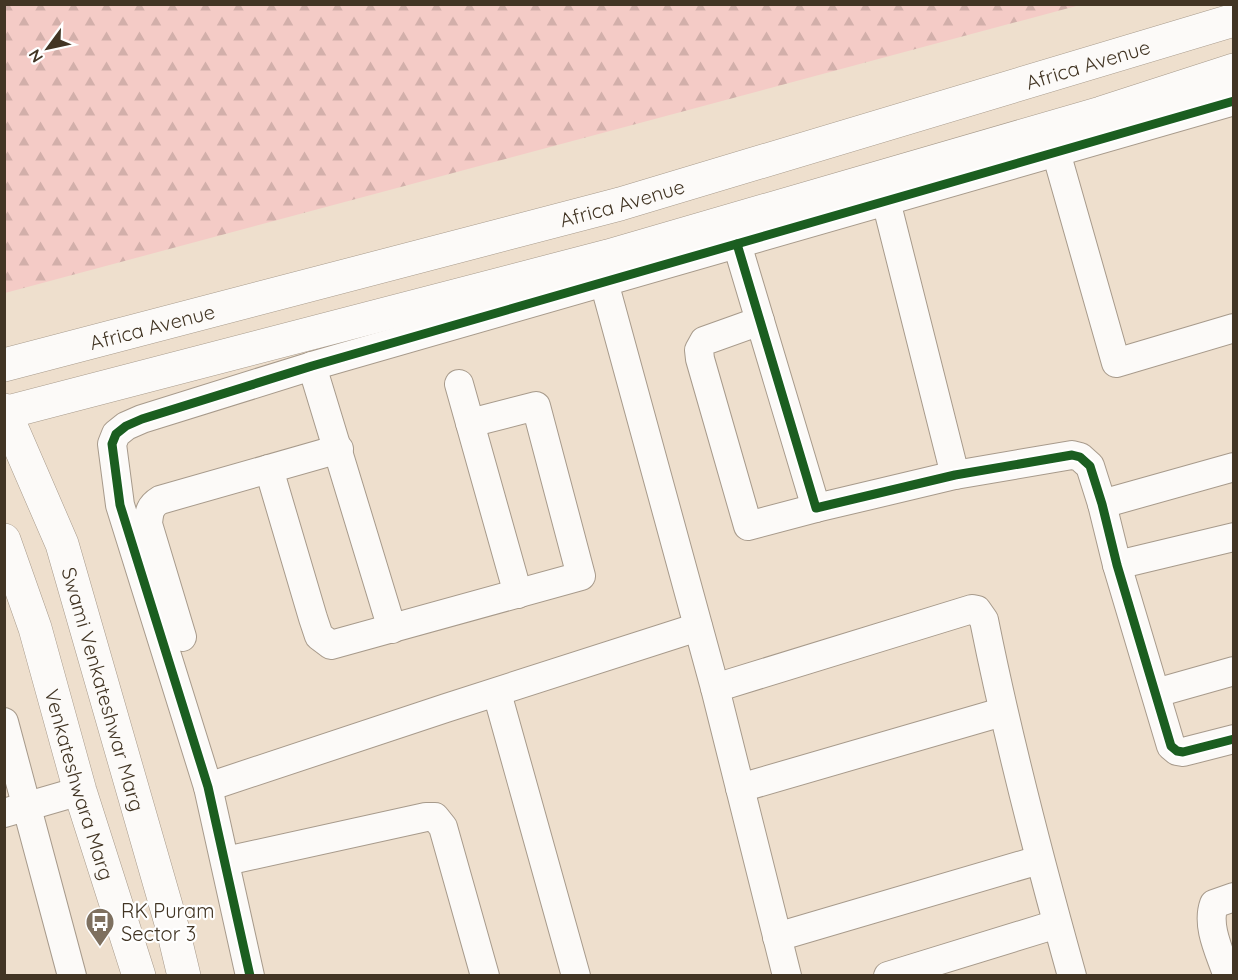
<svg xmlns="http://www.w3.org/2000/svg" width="1238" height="980" viewBox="0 0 1238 980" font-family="Quicksand,sans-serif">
<defs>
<pattern id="forest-firs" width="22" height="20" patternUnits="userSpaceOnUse" patternTransform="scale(1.5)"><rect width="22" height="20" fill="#f4cbc6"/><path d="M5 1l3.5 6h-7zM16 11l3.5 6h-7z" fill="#d2afaa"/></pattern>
</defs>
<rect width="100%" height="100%" fill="#eedfcd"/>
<path fill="url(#forest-firs)" d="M 5,4 L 1080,4 L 1080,5 L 5,293 Z"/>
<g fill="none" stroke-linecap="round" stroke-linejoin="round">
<g stroke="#a79a8b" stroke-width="30">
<g id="street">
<path d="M 1056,152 L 1116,363 L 1234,328"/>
<path d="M 886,201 L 955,475"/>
<path d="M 737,244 L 816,508 L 955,475 L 1072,455 L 1080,457 L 1090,466 L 1102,504 L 1117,565 L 1171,746 L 1177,751 L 1183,752 L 1234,739"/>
<path d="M 604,282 L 715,688 L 787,976"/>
<path d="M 760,321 L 704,341 L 699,350 L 700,359 L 748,526 L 816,508"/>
<path d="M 312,366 L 392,629"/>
<path d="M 459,384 L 518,594"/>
<path d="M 269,469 L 313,618 L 319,636 L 331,645 L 581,576 L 536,406 L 470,423"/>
<path d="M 1102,504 L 1234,467"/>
<path d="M 1117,565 L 1234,537"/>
<path d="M 182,637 L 148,524 C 149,512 150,506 160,500 L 339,449"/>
<path d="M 715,688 L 972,609 L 977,610 L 984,620 C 1008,740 1039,858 1072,976"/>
<path d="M 497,693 L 576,976"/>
<path d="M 1156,693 L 1234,671"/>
<path d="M 4,722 L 72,976"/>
<path d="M 208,787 L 446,708 L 698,627"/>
<path d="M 740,788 L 1002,712"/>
<path d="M 4,813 L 80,791"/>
<path d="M 226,861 L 426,817 L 435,817 L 443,827 L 485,976"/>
<path d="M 1234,897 L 1214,904 C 1206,926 1220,953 1227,974 L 1234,975"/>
<path d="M 777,937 L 1039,860"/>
<path d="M 250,976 L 208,787 L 120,505 L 112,444 L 116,434 L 126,426 L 142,419 L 312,366 L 1234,101"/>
<path d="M 888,976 L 1057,924"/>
</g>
</g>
<g stroke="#a79a8b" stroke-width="34">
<g id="secondary">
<path id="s1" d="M 4,365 L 620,204 L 1234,20"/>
<path id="s2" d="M 4,410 L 62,544 L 173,930 L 184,976"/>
<path d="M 4,413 L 608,256 L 1101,113 L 1234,70"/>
<path id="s3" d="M 4,540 L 35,628 L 80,791 L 139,976"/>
</g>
</g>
<use href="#street" stroke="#fcfaf8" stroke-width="28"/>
<use href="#secondary" stroke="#fcfaf8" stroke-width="33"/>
<g stroke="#fff" stroke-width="13">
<g id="cycleway">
<path d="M 737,244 L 816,508 L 955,475 L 1072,455 L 1080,457 L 1090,466 L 1102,504 L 1117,565 L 1171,746 L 1177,751 L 1183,752 L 1234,739"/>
<path d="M 250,976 L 208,787 L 120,505 L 112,444 L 116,434 L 126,426 L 142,419 L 312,366 L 1234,101"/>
</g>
</g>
<use href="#cycleway" stroke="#1b5e20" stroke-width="9"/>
</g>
<defs>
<g id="bus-pin" transform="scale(1.5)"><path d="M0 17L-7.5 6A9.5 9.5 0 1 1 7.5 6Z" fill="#7e705f" stroke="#fff"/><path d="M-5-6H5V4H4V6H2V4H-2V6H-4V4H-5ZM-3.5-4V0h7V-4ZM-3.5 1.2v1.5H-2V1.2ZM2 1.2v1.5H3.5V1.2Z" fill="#fff"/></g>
</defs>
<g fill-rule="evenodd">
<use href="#bus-pin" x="100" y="922"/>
</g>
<g text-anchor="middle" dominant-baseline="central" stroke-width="4.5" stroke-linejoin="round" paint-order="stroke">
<g font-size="20" fill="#423524" stroke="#fff">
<text stroke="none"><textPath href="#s1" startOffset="1125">Africa Avenue</textPath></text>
<text stroke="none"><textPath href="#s1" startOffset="639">Africa Avenue</textPath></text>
<text stroke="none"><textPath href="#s1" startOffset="153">Africa Avenue</textPath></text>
<text stroke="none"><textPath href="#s2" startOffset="297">Swami Venkateshwar Marg</textPath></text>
<text stroke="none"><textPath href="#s3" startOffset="256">Venkateshwara Marg</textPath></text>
</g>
<g font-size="20" fill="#423524" stroke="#fff" text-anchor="start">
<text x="121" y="910">RK Puram<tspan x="121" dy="23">Sector 3</tspan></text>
</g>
</g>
<rect width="1238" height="980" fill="none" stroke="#423524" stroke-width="12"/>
<g transform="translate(48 48) rotate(237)" stroke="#ffffff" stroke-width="4.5" paint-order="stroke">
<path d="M0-4.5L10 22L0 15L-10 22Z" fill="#423524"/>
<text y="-9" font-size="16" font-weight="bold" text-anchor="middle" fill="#423524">N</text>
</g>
</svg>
